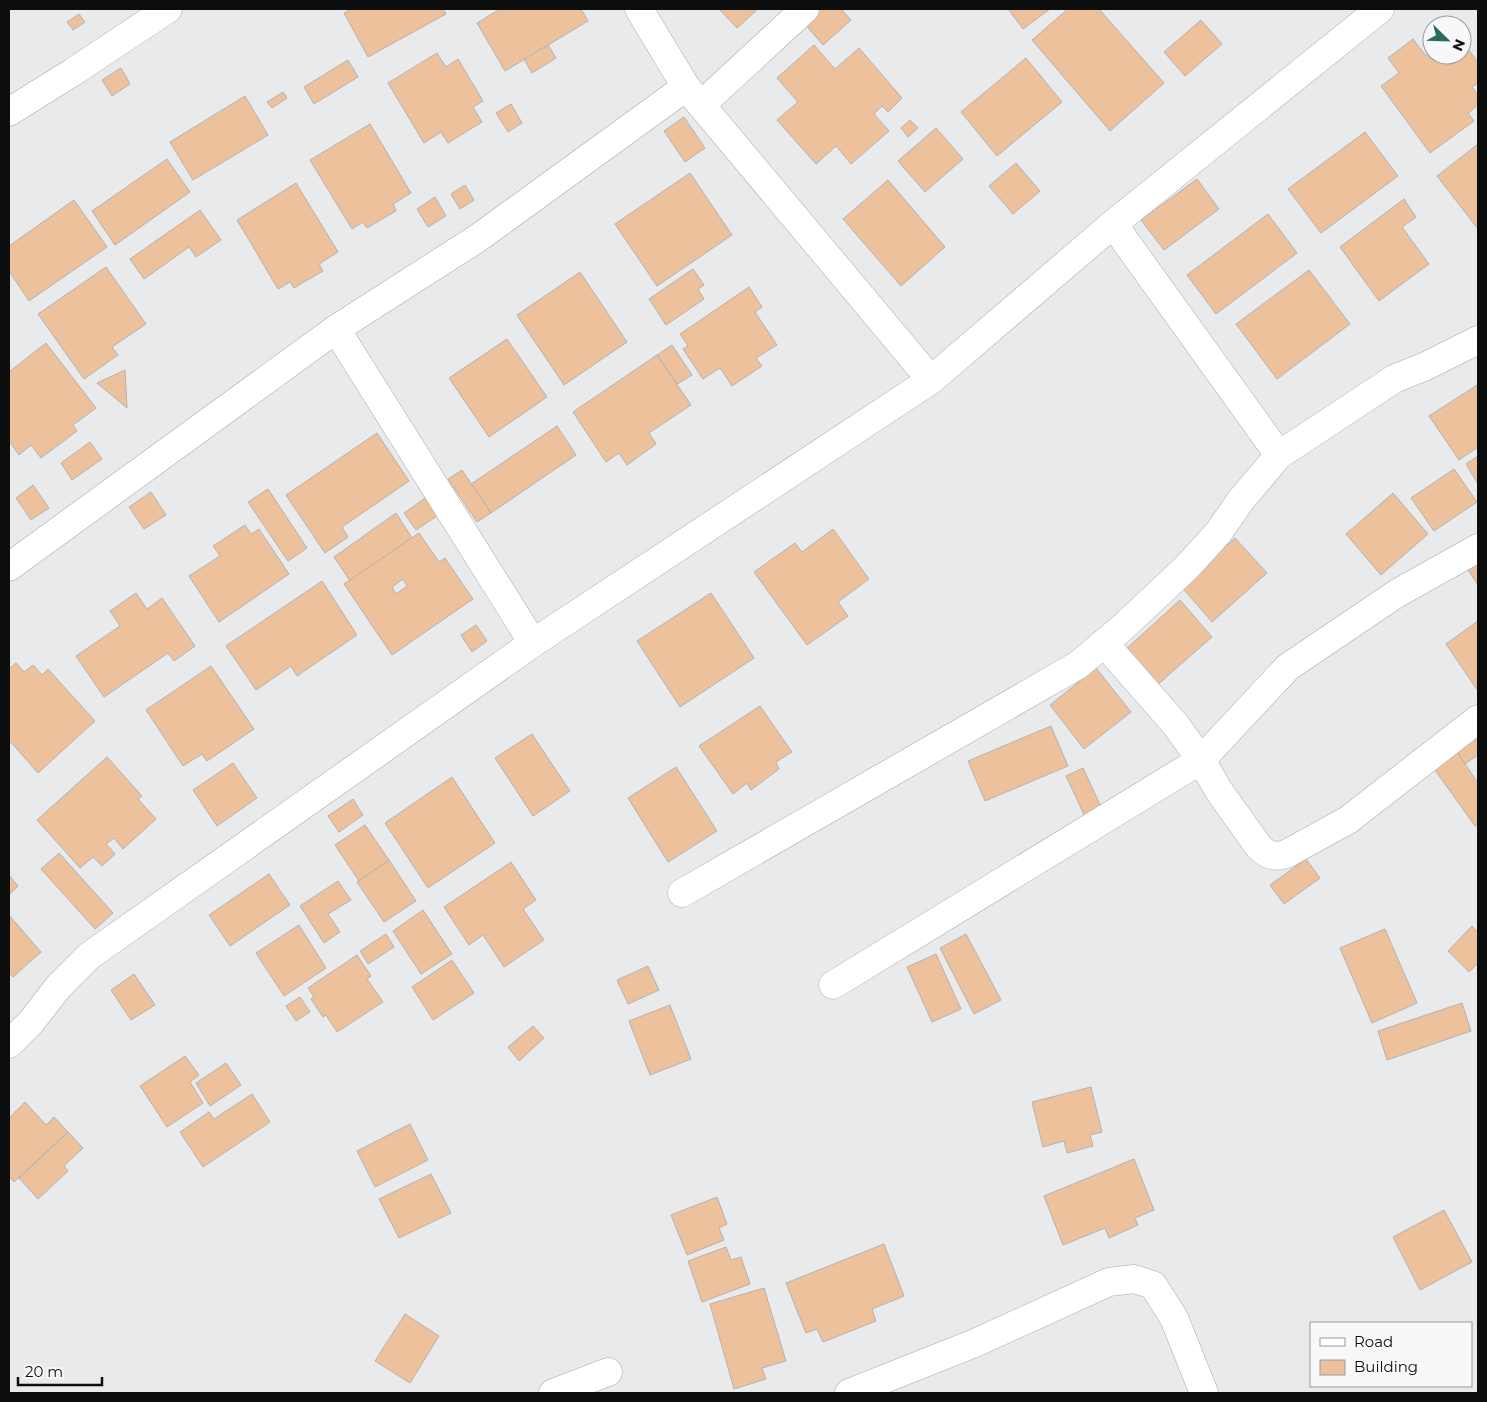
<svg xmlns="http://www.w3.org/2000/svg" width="1487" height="1402" viewBox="0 0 1487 1402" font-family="Montserrat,sans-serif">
<rect width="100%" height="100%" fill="#e9eaec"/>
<g fill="#edc19c" stroke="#b4b2b1" fill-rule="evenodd">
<path d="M 352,9 L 443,9 L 446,14 L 368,57 L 344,13 Z"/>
<path d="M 500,9 L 581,9 L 588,21 L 505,71 L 477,23 Z"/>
<path d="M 719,9 L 758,9 L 737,28 Z"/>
<path d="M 816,9 L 841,9 L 851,20 L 823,45 L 802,21 Z"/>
<path d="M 1008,9 L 1050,9 L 1023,29 Z"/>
<path d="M 1068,9 L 1099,9 L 1164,83 L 1110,131 L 1032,40 Z"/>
<path d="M 79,14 L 85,22 L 73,30 L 67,22 Z"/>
<path d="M 1201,20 L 1222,44 L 1185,76 L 1164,52 Z"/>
<path d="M 1413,39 L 1426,56 L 1432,52 L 1432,55 L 1438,55 L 1445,66 L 1460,55 L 1462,55 L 1462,53 L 1468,49 L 1478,62 L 1478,83 L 1472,87 L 1478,95 L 1478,105 L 1468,113 L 1474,121 L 1430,153 L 1381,86 L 1399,73 L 1388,58 Z"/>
<path d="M 548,45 L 556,58 L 532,73 L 524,59 Z"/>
<path d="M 814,45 L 835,69 L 859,48 L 902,98 L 888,112 L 882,106 L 874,114 L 889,131 L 851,164 L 836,146 L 816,164 L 777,120 L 798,102 L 777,78 Z"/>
<path d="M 437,53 L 446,67 L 458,59 L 483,101 L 473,107 L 482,122 L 448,143 L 441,132 L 424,143 L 388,83 Z"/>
<path d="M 1026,58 L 1062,102 L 997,156 L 961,112 Z"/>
<path d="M 348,60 L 358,77 L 314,104 L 304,87 Z"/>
<path d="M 121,68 L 130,84 L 112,96 L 102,80 Z"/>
<path d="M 283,92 L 287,98 L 272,108 L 267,102 Z"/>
<path d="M 245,96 L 268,135 L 193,180 L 170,142 Z"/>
<path d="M 511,104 L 522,123 L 508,132 L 496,113 Z"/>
<path d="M 684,117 L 705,148 L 685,162 L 664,131 Z"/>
<path d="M 910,120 L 918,128 L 908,137 L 901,128 Z"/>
<path d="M 370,124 L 411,193 L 393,204 L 396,211 L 367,228 L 363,222 L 352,229 L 310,160 Z"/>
<path d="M 936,128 L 963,159 L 925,192 L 898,161 Z"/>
<path d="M 1365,132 L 1398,176 L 1321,233 L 1288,189 Z"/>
<path d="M 1478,144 L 1478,229 L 1437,176 Z"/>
<path d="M 167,159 L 190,192 L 115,245 L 92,211 Z"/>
<path d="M 1016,163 L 1040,191 L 1013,214 L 989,186 Z"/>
<path d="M 690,173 L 732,235 L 657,286 L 615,224 Z"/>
<path d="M 1197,179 L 1219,209 L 1164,250 L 1141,220 Z"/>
<path d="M 888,180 L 945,247 L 901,286 L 843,219 Z"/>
<path d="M 296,183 L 338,252 L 319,264 L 323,271 L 294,288 L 290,282 L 278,289 L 237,220 Z"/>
<path d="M 465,185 L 474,200 L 460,209 L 451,194 Z"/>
<path d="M 435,197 L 446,216 L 428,227 L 417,209 Z"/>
<path d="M 1404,199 L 1416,217 L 1402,227 L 1429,264 L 1379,301 L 1340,247 Z"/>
<path d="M 74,200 L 107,247 L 29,301 L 9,271 L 9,246 Z"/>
<path d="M 200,210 L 221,240 L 196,257 L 189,247 L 144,279 L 130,259 Z"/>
<path d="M 1268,214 L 1297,253 L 1216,314 L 1187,275 Z"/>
<path d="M 106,267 L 146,324 L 112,347 L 118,355 L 84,379 L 38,314 Z"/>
<path d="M 693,269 L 704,285 L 698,289 L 704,299 L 666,325 L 649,299 Z"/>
<path d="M 1309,270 L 1350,324 L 1277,379 L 1236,324 Z"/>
<path d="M 580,272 L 627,342 L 564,385 L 517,315 Z"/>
<path d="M 749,287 L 762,307 L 755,312 L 777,345 L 756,358 L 762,366 L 732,386 L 720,368 L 703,379 L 683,349 L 688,346 L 680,334 Z"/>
<path d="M 507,339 L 547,397 L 489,437 L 449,378 Z"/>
<path d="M 46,343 L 96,408 L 73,425 L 77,431 L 41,458 L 31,445 L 19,455 L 9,441 L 9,372 Z"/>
<path d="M 672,345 L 692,375 L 677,384 L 657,355 Z"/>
<path d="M 657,355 L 691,405 L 649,433 L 656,444 L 627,465 L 619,453 L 606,462 L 573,412 Z"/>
<path d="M 125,370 L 127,408 L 97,383 Z"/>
<path d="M 1477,385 L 1478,387 L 1478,447 L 1459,460 L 1429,416 Z"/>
<path d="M 557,426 L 576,455 L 491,513 L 471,484 Z"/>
<path d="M 377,433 L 409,481 L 342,527 L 348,537 L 325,553 L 286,495 Z"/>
<path d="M 90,442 L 102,459 L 72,480 L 61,463 Z"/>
<path d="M 1478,456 L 1478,484 L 1466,464 Z"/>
<path d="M 1454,469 L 1477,502 L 1434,531 L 1411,498 Z"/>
<path d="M 462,470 L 491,513 L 477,522 L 448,479 Z"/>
<path d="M 33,485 L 49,508 L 31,520 L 16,498 Z"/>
<path d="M 268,489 L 307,548 L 288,561 L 248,502 Z"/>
<path d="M 151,492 L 166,515 L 144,529 L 129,507 Z"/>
<path d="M 1393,493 L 1428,534 L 1381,575 L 1346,534 Z"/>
<path d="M 431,494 L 443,512 L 416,530 L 404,513 Z"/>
<path d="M 396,513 L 412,538 L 350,581 L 334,557 Z"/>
<path d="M 245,525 L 251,534 L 259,529 L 289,574 L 219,622 L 189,576 L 220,556 L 213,546 Z"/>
<path d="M 833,529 L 869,579 L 838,602 L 848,616 L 807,645 L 754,572 L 795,543 L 802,552 Z"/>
<path d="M 419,533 L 439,562 L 445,558 L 473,599 L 392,655 L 344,584 ZM 403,579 L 407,586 L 396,594 L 392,587 Z"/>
<path d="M 1235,538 L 1267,573 L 1212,622 L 1181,586 Z"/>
<path d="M 1478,563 L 1478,585 L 1468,570 Z"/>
<path d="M 322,581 L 357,635 L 297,676 L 291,666 L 256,690 L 226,646 Z"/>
<path d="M 136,593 L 147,609 L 162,598 L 195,646 L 174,661 L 168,653 L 104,697 L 76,656 L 120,626 L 110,611 Z"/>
<path d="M 711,593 L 754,658 L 680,707 L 637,641 Z"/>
<path d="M 1180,600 L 1212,637 L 1156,686 L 1125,650 Z"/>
<path d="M 1478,621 L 1478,691 L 1446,644 Z"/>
<path d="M 476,625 L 487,641 L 472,652 L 461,635 Z"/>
<path d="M 16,663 L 24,672 L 33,665 L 42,675 L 48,669 L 95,721 L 38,773 L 9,740 L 9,669 Z"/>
<path d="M 211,666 L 254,729 L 207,761 L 202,754 L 183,766 L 146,710 Z"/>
<path d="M 1096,668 L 1131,712 L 1084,749 L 1050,705 Z"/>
<path d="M 760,706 L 792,752 L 776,762 L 779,769 L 751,790 L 747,783 L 733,794 L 699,746 Z"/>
<path d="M 1051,726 L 1068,766 L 985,801 L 968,761 Z"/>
<path d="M 1471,733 L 1478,743 L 1478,755 L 1465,764 L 1453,746 Z"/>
<path d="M 532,734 L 570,791 L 533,816 L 495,758 Z"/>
<path d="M 1453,746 L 1478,783 L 1478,824 L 1475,826 L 1430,763 Z"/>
<path d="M 107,757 L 142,796 L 138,799 L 156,819 L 123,849 L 114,838 L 106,844 L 115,854 L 102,866 L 93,857 L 80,868 L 37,820 Z"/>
<path d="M 233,763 L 257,798 L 217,826 L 193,790 Z"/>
<path d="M 676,767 L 717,831 L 668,862 L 628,798 Z"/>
<path d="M 1083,768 L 1104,813 L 1087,821 L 1066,776 Z"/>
<path d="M 452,777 L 495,843 L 428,888 L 385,823 Z"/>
<path d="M 353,799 L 363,815 L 339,832 L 328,816 Z"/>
<path d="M 365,825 L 389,860 L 359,881 L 335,845 Z"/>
<path d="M 59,853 L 113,913 L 95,929 L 41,869 Z"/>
<path d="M 1306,859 L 1320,878 L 1284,904 L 1270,885 Z"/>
<path d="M 389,860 L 416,901 L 384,922 L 357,882 Z"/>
<path d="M 511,862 L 536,900 L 523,909 L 544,940 L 504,967 L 483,935 L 469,945 L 444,907 Z"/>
<path d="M 269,874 L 290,905 L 230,946 L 209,915 Z"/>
<path d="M 9,875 L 18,886 L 9,895 Z"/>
<path d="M 338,881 L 351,900 L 328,914 L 340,932 L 324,943 L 300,906 Z"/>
<path d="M 423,910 L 452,954 L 421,974 L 393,931 Z"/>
<path d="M 9,915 L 41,952 L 13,977 L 9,972 Z"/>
<path d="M 299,925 L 326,968 L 284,996 L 256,953 Z"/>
<path d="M 1472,926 L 1478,932 L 1478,963 L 1469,972 L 1448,951 Z"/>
<path d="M 1385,929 L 1417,1003 L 1372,1023 L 1340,948 Z"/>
<path d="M 386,934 L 394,947 L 368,964 L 360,951 Z"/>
<path d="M 966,934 L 1001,1000 L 974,1014 L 940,948 Z"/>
<path d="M 936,954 L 961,1009 L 932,1022 L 907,967 Z"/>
<path d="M 357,955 L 371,976 L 367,979 L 383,1002 L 337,1032 L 326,1015 L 323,1017 L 311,999 L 314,997 L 308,988 Z"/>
<path d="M 452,960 L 474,993 L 433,1020 L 412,987 Z"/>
<path d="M 648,966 L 659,990 L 628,1004 L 617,980 Z"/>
<path d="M 134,974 L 155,1005 L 131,1020 L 111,990 Z"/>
<path d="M 300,997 L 310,1012 L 296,1021 L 286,1006 Z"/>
<path d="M 1462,1003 L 1471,1031 L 1387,1060 L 1378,1031 Z"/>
<path d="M 670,1005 L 691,1059 L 650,1075 L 629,1021 Z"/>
<path d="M 533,1026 L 544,1038 L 519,1061 L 508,1047 Z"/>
<path d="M 185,1056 L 199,1075 L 190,1082 L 203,1103 L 167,1127 L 140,1086 Z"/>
<path d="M 226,1063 L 241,1085 L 210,1106 L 196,1083 Z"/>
<path d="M 1091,1087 L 1102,1132 L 1090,1135 L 1093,1146 L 1067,1153 L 1064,1141 L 1043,1147 L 1032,1102 Z"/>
<path d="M 252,1094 L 270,1122 L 203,1167 L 180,1132 L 209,1112 L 214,1119 Z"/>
<path d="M 25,1102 L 46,1125 L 54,1117 L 68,1132 L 14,1182 L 9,1176 L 9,1118 Z"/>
<path d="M 410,1124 L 428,1160 L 375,1187 L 357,1151 Z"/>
<path d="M 68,1132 L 83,1148 L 64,1166 L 68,1171 L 38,1199 L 19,1178 Z"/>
<path d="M 1134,1159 L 1154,1210 L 1135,1218 L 1138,1225 L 1109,1238 L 1105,1228 L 1063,1245 L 1044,1196 Z"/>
<path d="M 431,1174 L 451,1213 L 399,1238 L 379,1199 Z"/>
<path d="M 717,1197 L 727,1224 L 719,1228 L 724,1240 L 687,1255 L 671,1215 Z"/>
<path d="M 1444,1210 L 1472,1262 L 1420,1290 L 1393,1237 Z"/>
<path d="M 884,1244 L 904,1296 L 872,1309 L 876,1321 L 823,1342 L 817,1329 L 806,1333 L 786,1283 Z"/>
<path d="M 726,1247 L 731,1260 L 741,1257 L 750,1284 L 702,1302 L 688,1261 Z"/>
<path d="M 764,1288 L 786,1361 L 762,1368 L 766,1379 L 734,1389 L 710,1304 Z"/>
<path d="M 405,1314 L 439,1336 L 410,1383 L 375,1361 Z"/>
</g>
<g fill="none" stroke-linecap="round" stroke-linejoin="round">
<g stroke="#a8aaab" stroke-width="29">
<g id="street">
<path d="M 639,9 L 686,87 L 931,380"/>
<path d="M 701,105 L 805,9"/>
<path d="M 9,112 L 73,72 L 168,9"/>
<path d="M 1113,224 L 1279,455"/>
<path d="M 9,567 L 336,329 L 478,238 L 686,87"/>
<path d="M 533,643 L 931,380 L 1113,224 L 1380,9"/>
<path d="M 1104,643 L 1175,724 L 1201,760 L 1219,791 L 1259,847 C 1268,856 1277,858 1288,853 L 1348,820 L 1478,719"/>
<path d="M 682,893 L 1078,665 L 1122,628 L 1187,567 L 1218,533 L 1241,500 L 1279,455 L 1394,379 L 1426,366 L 1478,340"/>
<path d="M 833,985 L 1201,760 L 1288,667 L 1396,594 L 1478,548"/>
<path d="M 9,1044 L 31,1022 L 59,986 L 89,956 L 533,643 L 336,329"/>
<path d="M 553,1393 L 608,1372"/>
<path d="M 849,1393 L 975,1343 L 1109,1282 L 1134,1279 L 1153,1285 L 1174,1318 L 1204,1393"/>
</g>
</g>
<use href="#street" stroke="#fff" stroke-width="28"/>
</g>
<rect width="1487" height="1402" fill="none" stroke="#0c0d0d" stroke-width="20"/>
<rect x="1310" y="1322" width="162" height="65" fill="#f6f8f9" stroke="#989a9b"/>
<rect x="1320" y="1338" width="25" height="8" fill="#ffffff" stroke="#989a9b"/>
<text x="1354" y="1347" font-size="15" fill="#0c0d0d">Road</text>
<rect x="1320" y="1360" width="25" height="15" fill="#edc19c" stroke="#989a9b"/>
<text x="1354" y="1372" font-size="15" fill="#0c0d0d">Building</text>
<g transform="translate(1447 40) rotate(113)"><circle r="24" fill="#f6f8f9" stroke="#989a9b"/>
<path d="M0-4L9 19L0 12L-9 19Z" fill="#276b5e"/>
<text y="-8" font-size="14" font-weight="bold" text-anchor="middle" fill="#0c0d0d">N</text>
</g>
<path d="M18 1377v8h84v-8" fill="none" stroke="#0c0d0d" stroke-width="2.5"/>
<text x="25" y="1377" font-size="15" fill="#0c0d0d" stroke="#f6f8f9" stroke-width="4" paint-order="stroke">20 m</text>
</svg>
